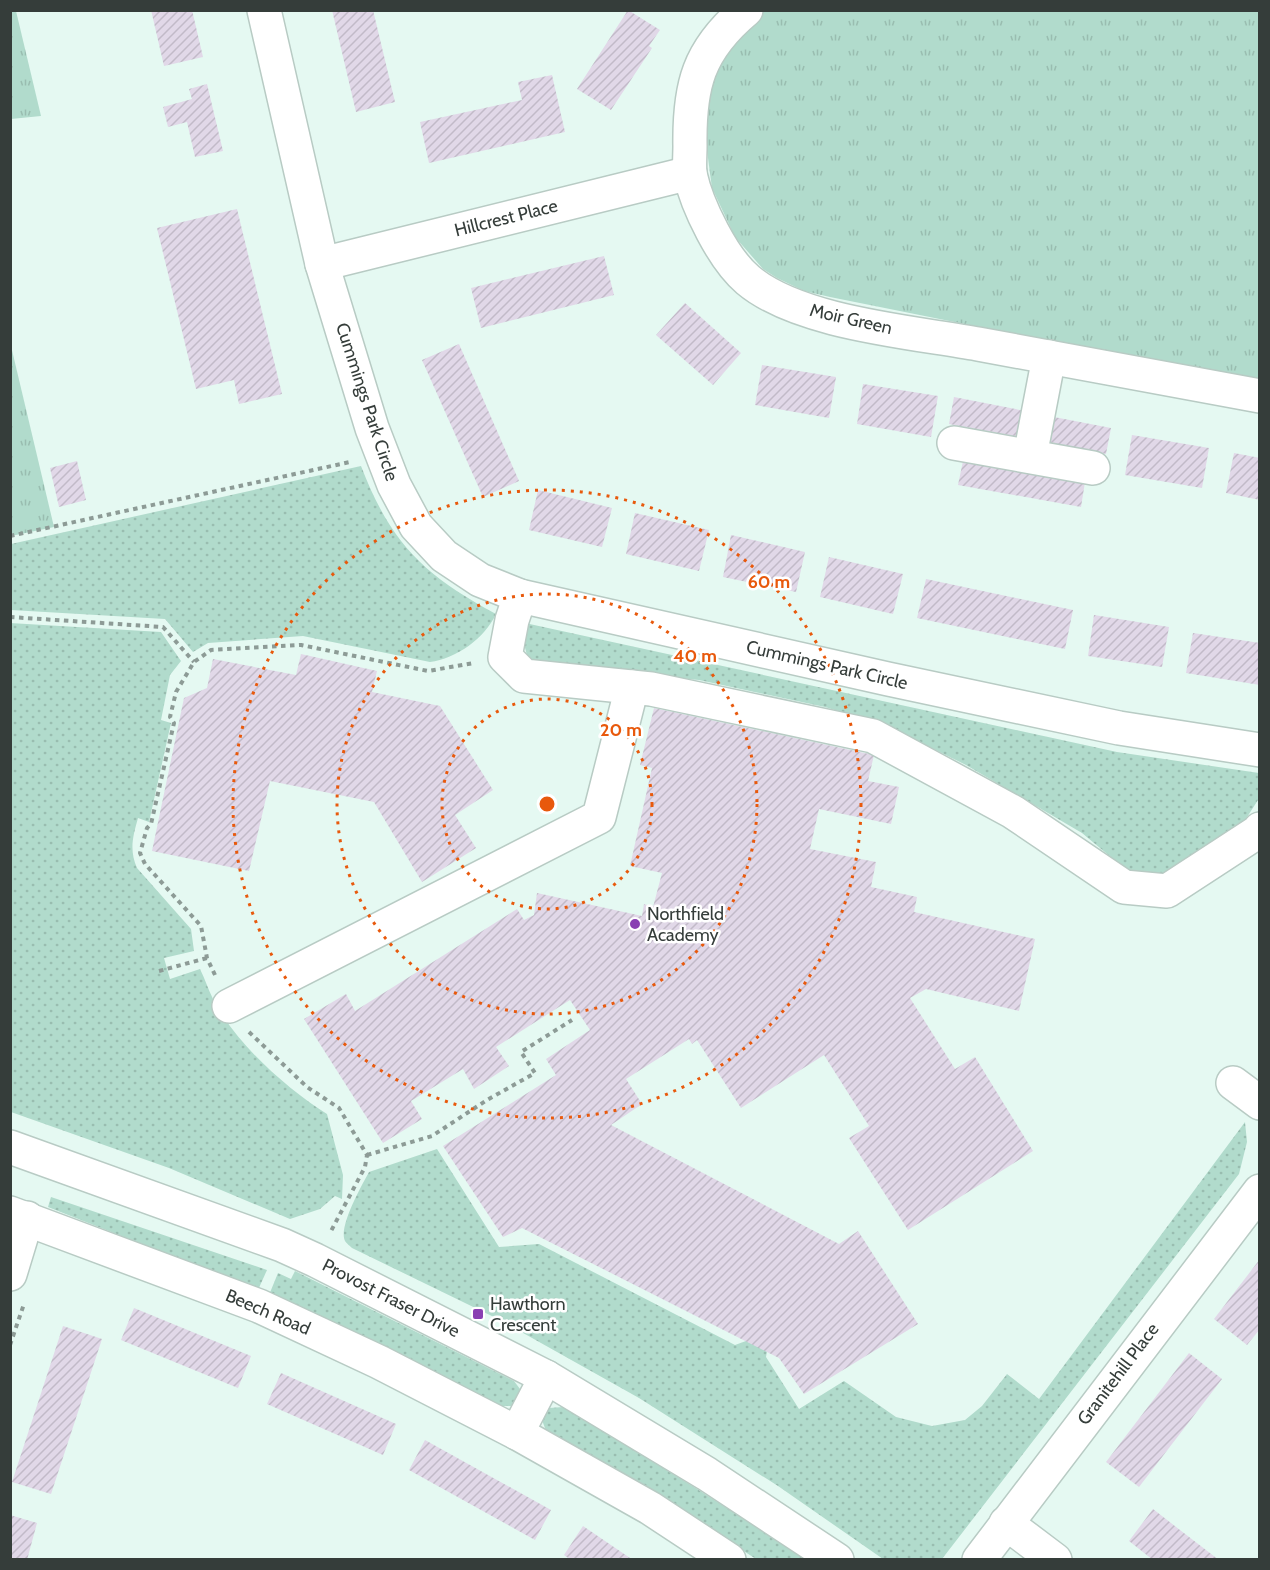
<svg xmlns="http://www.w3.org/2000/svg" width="1270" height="1570" viewBox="0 0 1270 1570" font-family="Cabin,sans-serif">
<defs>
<pattern id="grass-dots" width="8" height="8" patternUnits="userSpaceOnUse" patternTransform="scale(1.5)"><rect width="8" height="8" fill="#b1dbcc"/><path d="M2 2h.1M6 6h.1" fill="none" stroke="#99bdb0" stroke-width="1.8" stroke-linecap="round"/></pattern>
<pattern id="park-tufts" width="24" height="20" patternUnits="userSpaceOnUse" patternTransform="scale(1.5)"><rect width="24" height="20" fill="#b1dbcc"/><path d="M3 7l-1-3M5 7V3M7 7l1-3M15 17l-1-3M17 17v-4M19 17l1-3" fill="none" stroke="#99bdb0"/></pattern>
<pattern id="building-hatch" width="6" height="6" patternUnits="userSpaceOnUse" patternTransform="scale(1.5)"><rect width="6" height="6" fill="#e1d8e8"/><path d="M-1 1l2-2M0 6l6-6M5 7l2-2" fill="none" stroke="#c2bac8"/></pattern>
</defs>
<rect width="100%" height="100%" fill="#e5f9f2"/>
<g fill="url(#grass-dots)">
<path d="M 361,466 C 391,544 424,575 496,614 C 485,638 456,659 430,662 L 303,636 L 208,643 L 193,652 L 165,619 L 11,610 L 11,544 Z"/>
<path d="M 10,623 L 161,632 L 181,661 L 170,675 L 161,720 L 171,723 L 149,822 L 138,818 C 133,836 129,850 137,868 L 191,929 L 194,951 L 164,958 L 170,979 L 200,969 C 205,979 208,989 213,999 C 235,1043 287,1089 327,1114 L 343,1175 L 342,1199 L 335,1196 L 320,1209 L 290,1219 L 169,1168 L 11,1112 Z"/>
<path d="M 525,623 L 1117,752 L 1259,773 L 1258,800 L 1242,825 L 1174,873 L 1156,876 L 1138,874 L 1124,868 L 1082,833 L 966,765 L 887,726 L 825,707 L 699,680 L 547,665 L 528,659 L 524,644 Z"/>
<path d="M 1245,1122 L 1247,1142 L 1239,1174 L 942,1559 L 883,1559 L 778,1486 L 639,1398 L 500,1320 L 352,1248 C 351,1247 346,1243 345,1241 C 338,1227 362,1185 369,1172 L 437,1149 L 499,1247 L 539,1244 L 735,1345 L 746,1341 L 767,1351 L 766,1357 L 799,1409 L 844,1381 L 896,1417 L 932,1426 L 965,1420 L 982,1406 L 1007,1374 L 1039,1399 Z"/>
<path d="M 51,1197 L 267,1270 L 258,1290 L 48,1207 Z"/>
<path d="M 295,1271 L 514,1381 L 520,1389 L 518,1400 L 511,1406 L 502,1406 L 388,1350 L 269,1295 L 278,1273 L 291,1279 Z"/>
<path d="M 564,1407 L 694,1487 L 806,1559 L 756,1559 L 657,1495 L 546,1431 L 542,1420 L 549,1408 Z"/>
</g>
<g fill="url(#park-tufts)">
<path d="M 10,11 L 16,11 L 41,116 L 11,119 Z"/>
<path d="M 762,11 L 1259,11 L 1259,383 L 830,297 L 804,291 L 777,278 L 763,269 L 735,237 L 712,188 L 705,136 L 708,89 L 732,39 Z"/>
<path d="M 11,346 L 54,527 L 11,536 L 10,536 Z"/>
</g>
<g fill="url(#building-hatch)">
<path d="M 151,10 L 192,10 L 203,57 L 164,66 Z"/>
<path d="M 332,10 L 373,10 L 395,102 L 356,112 Z"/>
<path d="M 628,10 L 660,30 L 649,46 L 652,48 L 611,110 L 577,89 Z"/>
<path d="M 552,75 L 565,132 L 429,163 L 420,122 L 522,100 L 518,82 Z"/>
<path d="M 207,84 L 223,151 L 195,157 L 187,122 L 168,127 L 163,107 L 192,99 L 189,89 Z"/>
<path d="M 237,209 L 282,394 L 239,404 L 234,380 L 196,389 L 157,228 Z"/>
<path d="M 604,256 L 614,295 L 481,328 L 471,288 Z"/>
<path d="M 685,303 L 741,353 L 713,385 L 656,335 Z"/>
<path d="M 459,344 L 519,481 L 483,497 L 422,360 Z"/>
<path d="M 762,365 L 836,377 L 829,418 L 755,405 Z"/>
<path d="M 863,384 L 938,396 L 931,437 L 857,424 Z"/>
<path d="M 954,397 L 1025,411 L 1020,437 L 949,424 Z"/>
<path d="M 1054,417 L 1111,428 L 1106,454 L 1049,443 Z"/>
<path d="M 1132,435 L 1209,448 L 1202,488 L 1125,475 Z"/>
<path d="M 1234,453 L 1260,458 L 1260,500 L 1226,493 Z"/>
<path d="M 77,461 L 86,500 L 59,507 L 50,468 Z"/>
<path d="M 963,461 L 1085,482 L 1081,507 L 958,485 Z"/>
<path d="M 538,490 L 612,508 L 602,547 L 529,530 Z"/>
<path d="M 635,513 L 709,530 L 699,571 L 626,554 Z"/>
<path d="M 731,535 L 805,552 L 796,592 L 723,577 Z"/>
<path d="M 829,557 L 903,574 L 893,614 L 820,597 Z"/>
<path d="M 926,579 L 1073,610 L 1065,649 L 917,618 Z"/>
<path d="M 1094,615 L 1169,627 L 1162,667 L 1088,656 Z"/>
<path d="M 1193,633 L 1260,643 L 1260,685 L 1186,673 Z"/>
<path d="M 301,654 L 377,671 L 372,692 L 440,706 L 493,790 L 455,815 L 476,848 L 422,882 L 374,802 L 270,781 L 249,871 L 152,851 L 184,698 L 207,688 L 213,659 L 296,675 Z"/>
<path d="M 654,708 L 874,755 L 868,781 L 899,787 L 891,824 L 819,809 L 810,849 L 876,862 L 871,887 L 917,897 L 914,912 L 1035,939 L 1019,1011 L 926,989 L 910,998 L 955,1069 L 975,1057 L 1033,1151 L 908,1230 L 849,1138 L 869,1126 L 824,1055 L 741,1108 L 697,1040 L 692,1044 L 689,1039 L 626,1079 L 642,1104 L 611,1125 L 839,1244 L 858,1231 L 918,1324 L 804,1394 L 779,1358 L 522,1228 L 503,1237 L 443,1146 L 556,1075 L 546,1059 L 590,1030 L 570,1000 L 496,1047 L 509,1066 L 474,1089 L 463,1069 L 411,1101 L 422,1119 L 383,1143 L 304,1019 L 346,994 L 355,1011 L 517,909 L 524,920 L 534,915 L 537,893 L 642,916 L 644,904 L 653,907 L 662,873 L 630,866 L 652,768 L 640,765 Z"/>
<path d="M 1260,1259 L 1260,1329 L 1247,1345 L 1214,1319 Z"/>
<path d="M 134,1308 L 251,1356 L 238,1388 L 121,1340 Z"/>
<path d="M 63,1326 L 102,1339 L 51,1494 L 12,1482 Z"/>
<path d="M 1189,1353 L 1222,1379 L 1139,1487 L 1106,1462 Z"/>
<path d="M 281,1373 L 396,1424 L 383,1455 L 267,1404 Z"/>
<path d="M 425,1440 L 551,1510 L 535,1540 L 409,1470 Z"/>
<path d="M 1153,1509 L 1180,1530 L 1219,1560 L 1153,1560 L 1129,1541 Z"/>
<path d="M 10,1515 L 37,1523 L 27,1560 L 10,1560 Z"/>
<path d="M 583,1526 L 633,1560 L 571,1560 L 564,1555 Z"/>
</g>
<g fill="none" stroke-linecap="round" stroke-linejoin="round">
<g stroke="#b8cbc4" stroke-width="36">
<g id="minor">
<path d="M 264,10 L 322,264 L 372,428 L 394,485 L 416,526 L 444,556 L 480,580 L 520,596 L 888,679 L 1119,728 L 1260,750"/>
<path d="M 746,10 C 698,50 689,86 690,146 C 690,155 689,165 690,174 C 697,206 723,259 748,280 C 799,323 912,332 978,344 C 1072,362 1166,379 1260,396"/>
<path d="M 322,264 L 690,173"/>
<path d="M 954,443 L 1093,468"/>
<path d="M 1030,456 L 1049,357"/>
<path d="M 520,596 L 512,620 L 505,657 L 524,676 L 651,689 L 873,736 L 1013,812 L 1124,887 L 1167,891 L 1259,831 L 1260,829"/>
<path d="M 229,1006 L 599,817 L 632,687"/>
<path d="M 1233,1083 L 1260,1103"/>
<path d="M 10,1147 L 282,1245 L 315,1260 L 546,1377 L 707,1474 L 837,1560"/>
<path d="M 10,1213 L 259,1306 L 379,1362 L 517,1433 L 650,1508 L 729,1560"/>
<path d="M 10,1274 L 27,1218"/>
<path d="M 517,1433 L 546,1377"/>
<path d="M 1006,1523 L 1055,1560"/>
<path d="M 979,1560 L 1260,1191"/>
</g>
</g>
<g stroke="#8d9b96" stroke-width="4" stroke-dasharray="4.5 4.5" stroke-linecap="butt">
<path d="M 10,536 L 350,462"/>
<path d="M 10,617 L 163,627 L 194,662"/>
<path d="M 159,971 L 207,958"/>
<path d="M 215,975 L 207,958 L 201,926 L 145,864 L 140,853 L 147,828 L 151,824 L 174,723 L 170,717 L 176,692 L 194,662 L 211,650 L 301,645 L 428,671 L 474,663"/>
<path d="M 249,1032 L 307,1087 L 339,1108 L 367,1155 L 365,1167 L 331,1231"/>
<path d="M 367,1155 L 432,1136 L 487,1100 L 535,1073 L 521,1052 L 572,1020"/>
<path d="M 10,1345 L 24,1304"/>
</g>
<use href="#minor" stroke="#fff" stroke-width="33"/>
</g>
<g fill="none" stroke="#e8590c" stroke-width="3" stroke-dasharray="3 6">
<circle cx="547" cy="804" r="105"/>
<circle cx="547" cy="804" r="210"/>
<circle cx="547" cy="804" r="314"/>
</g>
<g fill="#8940b2" stroke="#fff" stroke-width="2">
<circle cx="635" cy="924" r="6"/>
<rect x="472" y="1308" width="12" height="12" rx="3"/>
</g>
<g text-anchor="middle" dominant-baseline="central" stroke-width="5" stroke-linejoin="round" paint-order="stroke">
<g font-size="18" fill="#353d3a" stroke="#fff">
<text transform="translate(506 218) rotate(-14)">Hillcrest Place</text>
<text transform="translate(851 319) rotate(13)">Moir Green</text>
<text transform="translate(367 402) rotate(72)">Cummings Park Circle</text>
<text transform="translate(827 665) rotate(13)">Cummings Park Circle</text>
<text transform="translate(391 1298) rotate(27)">Provost Fraser Drive</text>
<text transform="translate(268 1312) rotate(23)">Beech Road</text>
<text transform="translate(1118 1374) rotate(-53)">Granitehill Place</text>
</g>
<g font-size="18" fill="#353d3a" stroke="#fff" text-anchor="start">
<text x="647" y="914">Northfield<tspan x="647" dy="21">Academy</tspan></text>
<text x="490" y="1304">Hawthorn<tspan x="490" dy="21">Crescent</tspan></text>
</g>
</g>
<circle cx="547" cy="804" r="9" fill="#e8590c" stroke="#fff" stroke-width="3"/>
<g font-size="18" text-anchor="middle" font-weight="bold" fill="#e8590c" stroke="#fff" stroke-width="5" stroke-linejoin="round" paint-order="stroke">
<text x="769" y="588">60 m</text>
<text x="695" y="662">40 m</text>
<text x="621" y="736">20 m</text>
</g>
<rect width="1270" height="1570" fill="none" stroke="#353d3a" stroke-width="24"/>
</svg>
